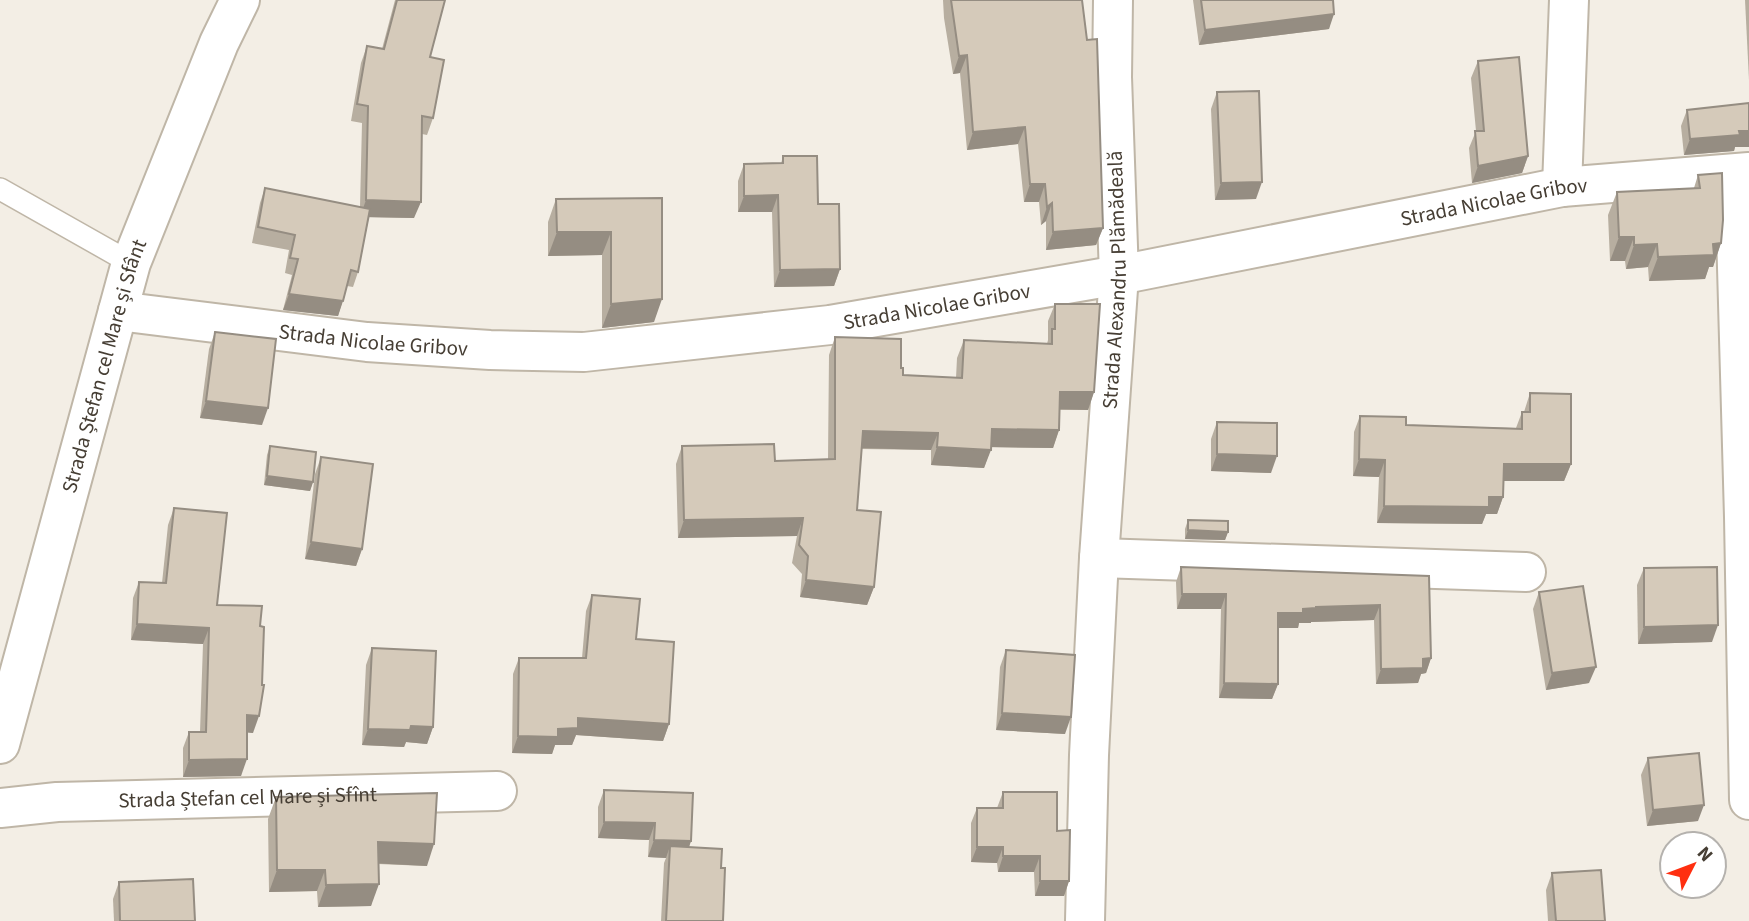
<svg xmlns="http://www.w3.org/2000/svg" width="1749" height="921" viewBox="0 0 1749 921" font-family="'Source Sans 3',sans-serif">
<rect width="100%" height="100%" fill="#f3eee5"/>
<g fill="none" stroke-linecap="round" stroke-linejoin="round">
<g stroke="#bfb6a7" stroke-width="24">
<path id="service" d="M 0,189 L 131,263"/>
</g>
<g stroke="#bfb6a7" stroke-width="42">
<g id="minor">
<path d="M 1749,178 L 1735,196 L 1744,517 L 1749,800"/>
<path d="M 1562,187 L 1569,0"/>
<path id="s1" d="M 118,311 L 367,342 L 490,350 L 584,352 L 830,325 L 1119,275 L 1562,187 L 1749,172"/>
<path d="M 1099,558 L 1526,572"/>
<path id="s2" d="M 0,808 L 57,802 L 497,791"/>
<path id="s3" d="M 1085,921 L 1089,755 L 1099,558 L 1119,275 L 1112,77 L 1113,0"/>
</g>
</g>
<g stroke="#bfb6a7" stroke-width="42">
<g id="tertiary">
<path id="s4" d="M 0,744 L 131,263 L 219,43 L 240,0"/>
</g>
</g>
<use href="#service" stroke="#fff" stroke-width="21"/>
<use href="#minor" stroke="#fff" stroke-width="38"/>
<use href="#tertiary" stroke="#fff" stroke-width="38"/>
</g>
<g fill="#b7aea0">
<path d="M 395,0 L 445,0 L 430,57 L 433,118 L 427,135 L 422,134 L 414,218 L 369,217 L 358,272 L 353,287 L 347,286 L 338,316 L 283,310 L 292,275 L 285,273 L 289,250 L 252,243 L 260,203 L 265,188 L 360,207 L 362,123 L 351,121 L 361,63 L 367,46 L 382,49 Z"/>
<path d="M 943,0 L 1082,0 L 1103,228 L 1096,245 L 1046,250 L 1046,221 L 1041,225 L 1039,202 L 1024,202 L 1018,144 L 967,150 L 960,73 L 953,74 L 944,18 Z"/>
<path d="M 1193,0 L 1333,0 L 1329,29 L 1199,45 Z"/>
<path d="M 1745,0 L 1749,0 L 1749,80 Z"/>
<path d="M 1478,61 L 1528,156 L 1522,173 L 1472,183 L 1469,148 L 1476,131 L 1471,78 Z"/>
<path d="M 1217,92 L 1256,199 L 1215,200 L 1211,109 Z"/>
<path d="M 1687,110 L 1735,147 L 1734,151 L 1684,155 L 1681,126 Z"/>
<path d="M 783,156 L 818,204 L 840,269 L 834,286 L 774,287 L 772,212 L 738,212 L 738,181 L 744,164 L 781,164 Z"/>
<path d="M 1698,175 L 1721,243 L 1713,267 L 1709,267 L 1705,279 L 1649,281 L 1648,267 L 1626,269 L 1625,261 L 1610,261 L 1608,215 L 1617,192 L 1694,188 Z"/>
<path d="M 662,198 L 654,322 L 602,328 L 602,255 L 548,256 L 548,222 L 556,199 Z"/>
<path d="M 1055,304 L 1094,392 L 1088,410 L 1060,410 L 1059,430 L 1053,448 L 991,447 L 984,468 L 931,465 L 931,450 L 862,449 L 857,510 L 874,587 L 867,605 L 800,597 L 802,574 L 792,563 L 797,536 L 678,538 L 676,464 L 682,446 L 775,461 L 828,459 L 829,355 L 835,337 L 901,368 L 903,375 L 956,378 L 957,358 L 964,340 L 1047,344 L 1048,340 L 1048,321 Z"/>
<path d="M 215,332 L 262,425 L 200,418 L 209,349 Z"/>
<path d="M 1530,393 L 1571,464 L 1564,481 L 1504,481 L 1503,497 L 1497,514 L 1486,514 L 1482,524 L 1377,523 L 1379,477 L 1353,476 L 1354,432 L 1360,416 L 1406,425 L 1516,428 L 1522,412 L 1524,412 Z"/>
<path d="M 1217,422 L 1271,473 L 1211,471 L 1211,439 Z"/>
<path d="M 270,446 L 313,482 L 310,491 L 264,485 L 267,455 Z"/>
<path d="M 321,457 L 362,549 L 356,566 L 305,559 L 315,474 Z"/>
<path d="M 174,508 L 217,605 L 253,733 L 247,732 L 241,776 L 183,777 L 183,748 L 189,732 L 200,732 L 203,644 L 131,640 L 133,598 L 139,582 L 162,583 L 168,525 Z"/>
<path d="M 1188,520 L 1228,532 L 1225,540 L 1185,539 L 1185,529 Z"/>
<path d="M 1181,567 L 1429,576 L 1431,658 L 1426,673 L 1421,674 L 1418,683 L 1376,684 L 1374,620 L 1311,622 L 1311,623 L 1299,623 L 1298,628 L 1278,628 L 1278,684 L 1272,699 L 1219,698 L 1221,609 L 1177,609 L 1176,582 Z"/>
<path d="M 1644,568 L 1712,642 L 1638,644 L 1637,585 Z"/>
<path d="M 1539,592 L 1589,683 L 1546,690 L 1533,609 Z"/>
<path d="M 592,595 L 636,639 L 669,724 L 663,741 L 576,735 L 572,745 L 555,745 L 552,754 L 512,753 L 513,674 L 519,658 L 582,658 L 586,611 Z"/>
<path d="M 372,648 L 433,727 L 427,744 L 406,742 L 404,747 L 362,745 L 366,665 Z"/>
<path d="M 1006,650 L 1065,734 L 996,730 L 1000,667 Z"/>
<path d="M 1648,758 L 1698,821 L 1647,826 L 1641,775 Z"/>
<path d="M 604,790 L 691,841 L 689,847 L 721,868 L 723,921 L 661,921 L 664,863 L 666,858 L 648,857 L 649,840 L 598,838 L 598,807 Z"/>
<path d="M 1003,792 L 1057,831 L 1069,881 L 1064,896 L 1035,896 L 1034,872 L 998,872 L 997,863 L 971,862 L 971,823 L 977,808 L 997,808 Z"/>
<path d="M 276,797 L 427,866 L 378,864 L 371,906 L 318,907 L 317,891 L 269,892 L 268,819 Z"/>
<path d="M 1552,873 L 1605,921 L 1548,921 L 1546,890 Z"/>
<path d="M 119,882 L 195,921 L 114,921 L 113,899 Z"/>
</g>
<g fill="#958d82">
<path d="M 1334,14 L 1329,29 L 1199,45 L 1205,30 Z"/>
<path d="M 967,55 L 960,73 L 953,74 L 959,56 Z"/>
<path d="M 1025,127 L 1018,144 L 967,150 L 973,132 Z"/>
<path d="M 1739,131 L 1749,131 L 1749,147 L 1735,147 L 1734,151 L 1684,155 L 1690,139 Z"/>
<path d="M 1528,156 L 1522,173 L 1472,183 L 1478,166 Z"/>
<path d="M 1262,182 L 1256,199 L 1215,200 L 1221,183 Z"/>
<path d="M 1030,184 L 1045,184 L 1039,202 L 1024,202 Z"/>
<path d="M 778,195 L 772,212 L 738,212 L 744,196 Z"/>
<path d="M 366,200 L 421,202 L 414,218 L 360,217 Z"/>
<path d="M 1052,203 L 1046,221 L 1041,225 L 1047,207 Z"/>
<path d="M 1103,228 L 1096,245 L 1046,250 L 1053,232 Z"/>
<path d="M 557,232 L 611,232 L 602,255 L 548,256 Z"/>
<path d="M 1619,237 L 1634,237 L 1625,261 L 1610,261 Z"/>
<path d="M 1721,243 L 1713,267 L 1709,267 L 1705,279 L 1649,281 L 1658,257 L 1713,244 Z"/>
<path d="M 1657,244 L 1648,267 L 1626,269 L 1634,245 Z"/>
<path d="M 840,269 L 834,286 L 774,287 L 780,270 Z"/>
<path d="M 289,294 L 343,301 L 338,316 L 283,310 Z"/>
<path d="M 662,299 L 654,322 L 602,328 L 611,304 Z"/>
<path d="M 1060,392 L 1094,392 L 1088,410 L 1054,409 Z"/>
<path d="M 206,401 L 268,408 L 262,425 L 200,418 Z"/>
<path d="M 992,429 L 1059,430 L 1053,448 L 985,447 Z"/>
<path d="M 863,431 L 938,433 L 931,450 L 857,448 Z"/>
<path d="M 937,447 L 991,450 L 984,468 L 931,465 Z"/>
<path d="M 1217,454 L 1277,456 L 1271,473 L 1211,471 Z"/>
<path d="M 1359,459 L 1385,460 L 1379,477 L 1353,476 Z"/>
<path d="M 1504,464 L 1571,464 L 1564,481 L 1498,481 Z"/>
<path d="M 267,476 L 313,482 L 310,491 L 264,485 Z"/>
<path d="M 1489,497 L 1503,497 L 1497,514 L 1486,514 L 1482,524 L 1377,523 L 1384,506 Z"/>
<path d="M 803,518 L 797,536 L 678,538 L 684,520 Z"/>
<path d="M 1188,530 L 1228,532 L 1225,540 L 1185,539 Z"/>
<path d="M 311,542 L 362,549 L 356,566 L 305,559 Z"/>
<path d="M 806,580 L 874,587 L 867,605 L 800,597 Z"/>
<path d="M 1182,594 L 1226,594 L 1221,609 L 1177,609 Z"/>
<path d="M 1380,605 L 1374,620 L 1311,622 L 1311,623 L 1299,623 L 1298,628 L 1272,628 L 1278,613 L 1316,607 Z"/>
<path d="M 137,624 L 209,628 L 203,644 L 131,640 Z"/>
<path d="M 1718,625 L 1712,642 L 1638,644 L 1644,627 Z"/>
<path d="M 1431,658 L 1426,673 L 1421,674 L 1418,683 L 1376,684 L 1381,669 L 1423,659 Z"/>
<path d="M 1596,667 L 1589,683 L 1546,690 L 1552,673 Z"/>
<path d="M 1224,683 L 1278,684 L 1272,699 L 1219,698 Z"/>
<path d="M 1002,713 L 1071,717 L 1065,734 L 996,730 Z"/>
<path d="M 247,715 L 259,716 L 253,733 L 241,732 Z"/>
<path d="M 578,718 L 669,724 L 663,741 L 576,735 L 572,745 L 555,745 L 552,754 L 512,753 L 518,736 Z"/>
<path d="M 411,726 L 433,727 L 427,744 L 406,742 L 404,747 L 362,745 L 368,729 Z"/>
<path d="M 247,759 L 241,776 L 183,777 L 189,760 Z"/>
<path d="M 1704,805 L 1698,821 L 1647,826 L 1653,810 Z"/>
<path d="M 604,822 L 655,823 L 649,840 L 598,838 Z"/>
<path d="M 654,840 L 691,841 L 685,858 L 670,846 L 666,858 L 648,857 Z"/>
<path d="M 378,842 L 434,844 L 427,866 L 370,863 Z"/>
<path d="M 977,847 L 1003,847 L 997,863 L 971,862 Z"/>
<path d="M 1003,856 L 1040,856 L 1034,872 L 998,872 Z"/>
<path d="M 277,870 L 325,870 L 317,891 L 269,892 Z"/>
<path d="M 1040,881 L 1069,881 L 1064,896 L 1035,896 Z"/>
<path d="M 379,884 L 371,906 L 318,907 L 326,885 Z"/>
</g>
<g fill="#d5caba" stroke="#958d82" stroke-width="2">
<path d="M 397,0 L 445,0 L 430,57 L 444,60 L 433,118 L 422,116 L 421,202 L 366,200 L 368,106 L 357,104 L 367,46 L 384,49 Z"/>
<path d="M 951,0 L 1082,0 L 1087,40 L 1097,39 L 1103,228 L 1053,232 L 1052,203 L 1047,207 L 1045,184 L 1030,184 L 1025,127 L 973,132 L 967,55 L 959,56 Z"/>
<path d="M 1201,0 L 1333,0 L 1334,14 L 1205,30 Z"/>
<path d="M 1519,57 L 1528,156 L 1478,166 L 1475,131 L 1484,131 L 1478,61 Z"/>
<path d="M 1259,91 L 1262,182 L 1221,183 L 1217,92 Z"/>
<path d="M 1749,103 L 1749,131 L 1739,131 L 1740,135 L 1690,139 L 1687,110 Z"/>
<path d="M 783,156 L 817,156 L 818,204 L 839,204 L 840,269 L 780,270 L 778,195 L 744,196 L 744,164 L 783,163 Z"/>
<path d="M 1722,173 L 1723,220 L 1721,243 L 1713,244 L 1714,255 L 1658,257 L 1657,244 L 1634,245 L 1634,237 L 1619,237 L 1617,192 L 1700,188 L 1698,175 Z"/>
<path d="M 265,188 L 370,209 L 358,272 L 351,270 L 343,301 L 289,294 L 298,259 L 290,258 L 295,235 L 258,227 Z"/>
<path d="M 662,198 L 662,299 L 611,304 L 611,232 L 557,232 L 556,199 Z"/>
<path d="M 1055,304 L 1100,304 L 1094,392 L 1060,392 L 1059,430 L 992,429 L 991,450 L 937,447 L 938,433 L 863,431 L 857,510 L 881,512 L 874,587 L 806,580 L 808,556 L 799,545 L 803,518 L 684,520 L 682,446 L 774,444 L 775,461 L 835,459 L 835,337 L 901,339 L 901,368 L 903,368 L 903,375 L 962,378 L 964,340 L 1052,344 L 1052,329 L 1055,329 Z"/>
<path d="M 215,332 L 276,339 L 268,408 L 206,401 Z"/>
<path d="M 1530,393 L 1571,394 L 1571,464 L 1504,464 L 1503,497 L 1489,497 L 1489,507 L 1384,506 L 1385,460 L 1359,459 L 1360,416 L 1406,417 L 1406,425 L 1522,429 L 1522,412 L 1530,412 Z"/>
<path d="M 1217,422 L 1277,423 L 1277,456 L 1217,454 Z"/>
<path d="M 270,446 L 316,452 L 313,482 L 267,476 Z"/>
<path d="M 321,457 L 373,464 L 362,549 L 311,542 Z"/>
<path d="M 174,508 L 227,513 L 217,605 L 262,606 L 260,626 L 264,627 L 262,685 L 264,685 L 259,716 L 247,715 L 247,759 L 189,760 L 189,732 L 206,732 L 209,628 L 137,624 L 139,582 L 166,583 Z"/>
<path d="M 1188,520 L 1228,521 L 1228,532 L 1188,530 Z"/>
<path d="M 1181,567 L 1429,576 L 1431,658 L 1423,659 L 1423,668 L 1381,669 L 1380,605 L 1316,607 L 1316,608 L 1303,609 L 1303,613 L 1278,613 L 1278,684 L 1224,683 L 1226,594 L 1182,594 Z"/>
<path d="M 1717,567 L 1718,625 L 1644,627 L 1644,568 Z"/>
<path d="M 1583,586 L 1596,667 L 1552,673 L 1539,592 Z"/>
<path d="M 592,595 L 640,599 L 636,639 L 674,642 L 669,724 L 578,718 L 578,728 L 558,729 L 558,737 L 518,736 L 519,658 L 586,658 Z"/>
<path d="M 372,648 L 436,651 L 433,727 L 411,726 L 410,730 L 368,729 Z"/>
<path d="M 1006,650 L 1075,655 L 1071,717 L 1002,713 Z"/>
<path d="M 1699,753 L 1704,805 L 1653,810 L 1648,758 Z"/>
<path d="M 604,790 L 693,793 L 691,841 L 654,840 L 655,823 L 604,822 Z"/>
<path d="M 1003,792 L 1057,792 L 1057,831 L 1070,830 L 1069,881 L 1040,881 L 1040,856 L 1003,856 L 1003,847 L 977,847 L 977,808 L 1003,808 Z"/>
<path d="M 437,793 L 434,844 L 378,842 L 379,884 L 326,885 L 325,870 L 277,870 L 276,797 Z"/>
<path d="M 670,846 L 722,849 L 721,868 L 725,868 L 723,921 L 666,921 Z"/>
<path d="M 1601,870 L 1605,921 L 1556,921 L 1552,873 Z"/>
<path d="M 193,879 L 195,921 L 120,921 L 119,882 Z"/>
</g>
<g text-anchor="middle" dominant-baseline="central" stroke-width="6" stroke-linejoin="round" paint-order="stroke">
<g font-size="21" fill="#463e34" stroke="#fff">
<text stroke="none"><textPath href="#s1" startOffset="1391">Strada Nicolae Gribov</textPath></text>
<text stroke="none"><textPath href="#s3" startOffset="642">Strada Alexandru Plămădeală</textPath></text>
<text stroke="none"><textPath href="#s1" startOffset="824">Strada Nicolae Gribov</textPath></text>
<text stroke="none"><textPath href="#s1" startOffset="257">Strada Nicolae Gribov</textPath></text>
<text stroke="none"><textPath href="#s4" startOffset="392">Strada Ștefan cel Mare și Sfânt</textPath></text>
<text stroke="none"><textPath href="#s2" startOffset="248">Strada Ștefan cel Mare și Sfînt</textPath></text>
</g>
</g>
<g transform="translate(1693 865) rotate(48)"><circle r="33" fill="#ffffff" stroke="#b5b2ae" stroke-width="2"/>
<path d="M0-5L12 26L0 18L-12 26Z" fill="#ff2f10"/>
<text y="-10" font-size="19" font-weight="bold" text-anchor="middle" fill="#463e34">N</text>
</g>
</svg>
